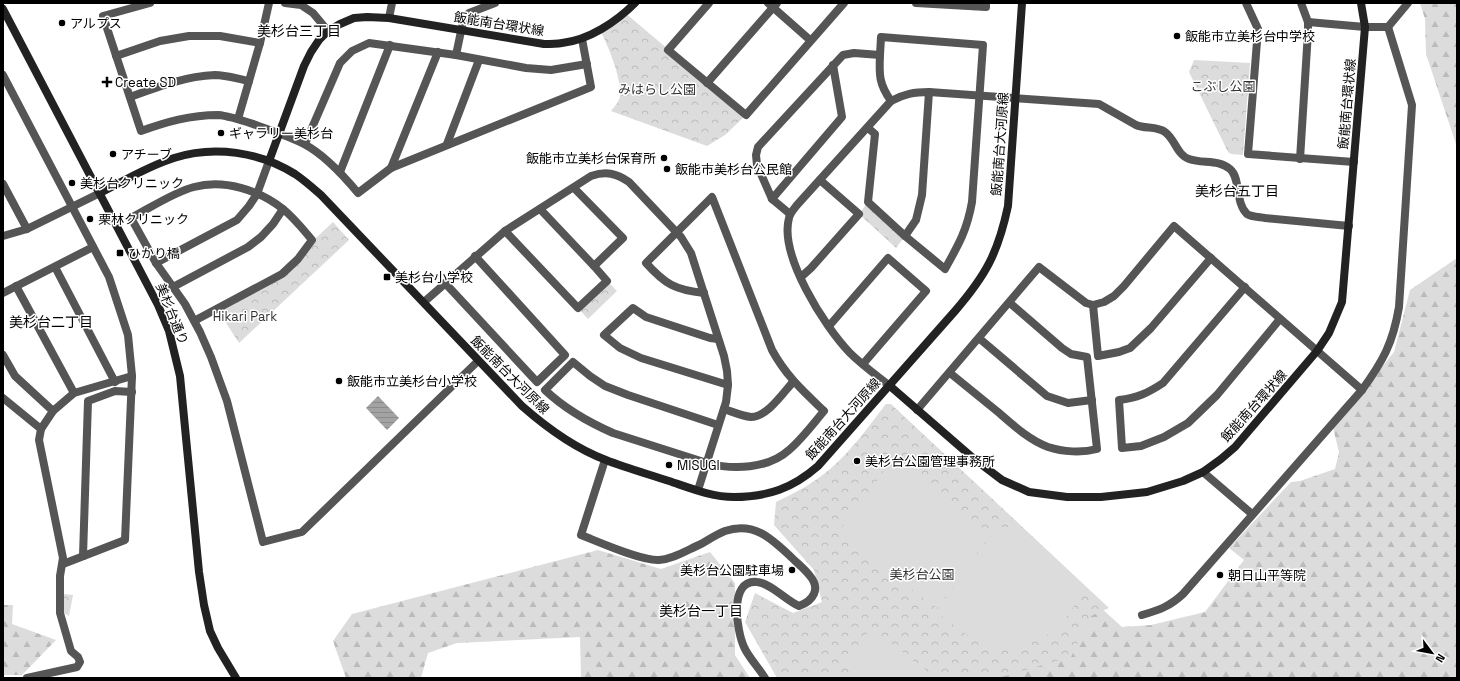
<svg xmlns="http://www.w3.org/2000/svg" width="1460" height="681" viewBox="0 0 1460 681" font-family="'Space Grotesk','Noto Sans JP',sans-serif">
<defs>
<pattern id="forest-firs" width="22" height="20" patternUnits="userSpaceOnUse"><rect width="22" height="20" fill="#dcdcdc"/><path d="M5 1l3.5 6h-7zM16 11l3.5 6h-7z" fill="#bbb"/></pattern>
<pattern id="park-crowns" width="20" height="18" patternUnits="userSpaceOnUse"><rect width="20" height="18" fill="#dcdcdc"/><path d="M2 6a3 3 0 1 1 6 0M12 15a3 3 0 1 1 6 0" fill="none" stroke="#bbb"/></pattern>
<pattern id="water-rules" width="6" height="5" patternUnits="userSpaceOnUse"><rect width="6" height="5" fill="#a3a3a3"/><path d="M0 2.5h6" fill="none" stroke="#8b8b8b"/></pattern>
</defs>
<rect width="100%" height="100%" fill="#fff"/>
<g fill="url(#forest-firs)">
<path d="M 1420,3 L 1457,3 L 1457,147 L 1426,54 L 1425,19 Z"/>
<path d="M 1457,258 L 1457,678 L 957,678 L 1091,599 L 1122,627 L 1151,625 L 1205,612 L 1244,560 L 1229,548 L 1291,482 L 1300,481 L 1335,469 L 1339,452 L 1333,428 L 1394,352 L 1410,290 Z"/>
<path d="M 598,550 L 661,569 L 710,552 L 735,583 L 735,655 L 750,678 L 581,678 L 580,637 L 457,643 L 428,653 L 421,678 L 346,678 L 333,641 L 352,614 Z"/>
<path d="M 3,605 L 13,605 L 12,624 L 56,640 L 22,675 L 3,675 Z"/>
</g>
<g fill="url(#park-crowns)">
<path d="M 624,12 L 746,115 L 725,135 L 707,146 L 611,111 C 615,106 620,101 620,95 C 621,76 608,46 600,30 Z"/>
<path d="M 1194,60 L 1250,63 L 1243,155 L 1231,154 L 1228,152 L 1189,72 Z"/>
<path d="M 868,202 L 905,236 L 896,248 L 859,214 Z"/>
<path d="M 333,222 L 349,240 L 239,343 L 219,312 L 281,277 L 310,248 L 316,238 Z"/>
<path d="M 607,281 L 617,291 L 588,319 L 578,308 Z"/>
<path d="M 886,404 L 891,404 L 1109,608 L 1091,616 L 1071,657 L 998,678 L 777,678 L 745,622 L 755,593 L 793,613 L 822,602 L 814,570 L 774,525 L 776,502 C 795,493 814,483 830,469 C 852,450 869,426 886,404 Z"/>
<path d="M 63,594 L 73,595 L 69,616 L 62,612 Z"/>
</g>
<g fill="#dcdcdc">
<path d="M 892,460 L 991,534 L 937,608 L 837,534 Z"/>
<path d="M 997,527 L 1013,527 L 1083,591 C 1076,602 1069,615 1061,624 C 1040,645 1010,653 982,643 C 969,638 948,620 936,612 Z"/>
<path d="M 871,628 L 936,678 L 862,678 L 844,664 Z"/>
</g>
<path fill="url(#water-rules)" d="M 378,396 L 399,418 L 387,430 L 366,408 Z"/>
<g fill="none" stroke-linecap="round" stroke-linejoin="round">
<g stroke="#555" stroke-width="8">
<path d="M 150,3 L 103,16 L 141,131 C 166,122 190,115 218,115 C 230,116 244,121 256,125 C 272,131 289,136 304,144 C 325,155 343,175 358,193 L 391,168 L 591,87 L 582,39"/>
<path d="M 285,3 L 301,5 L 313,13 L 328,31"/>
<path d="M 709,3 L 668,50 L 746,115 L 844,3"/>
<path d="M 768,3 L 810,40"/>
<path d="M 916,3 L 986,7 L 986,3"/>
<path d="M 1246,3 L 1258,29 L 1248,154 L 1354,162"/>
<path d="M 389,18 L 392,3"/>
<path d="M 1308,22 L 1365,27 L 1388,27 L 1408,3"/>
<path d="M 456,55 L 464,17 L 469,13 L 495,3"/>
<path d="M 880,55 C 879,75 879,84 891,101"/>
<path d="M 116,56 L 160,41 L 189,36 L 220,36 L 260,43"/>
<path d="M 3,75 L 109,277 L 128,335 L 132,376 L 125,540 L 63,564"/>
<path d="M 707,83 L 777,3"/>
<path d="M 130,97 C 157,87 186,76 215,75 C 226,75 238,79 249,81"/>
<path d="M 238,119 L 260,43 L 269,3"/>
<path d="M 305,144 L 340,63 L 352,51 L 369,43 L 456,55 L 526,68 L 551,70 L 587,64"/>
<path d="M 447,144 L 479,60"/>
<path d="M 1300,159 L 1308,32 L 1308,22 L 1301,3"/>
<path d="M 391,168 L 438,52"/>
<path d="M 340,172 L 390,45"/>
<path d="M 3,184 L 27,229"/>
<path d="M 772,199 L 842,117 L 833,65"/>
<path d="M 540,209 L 594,266"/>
<path d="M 790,214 L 772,199 L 757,165 L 756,155 L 758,147 L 843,55 L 854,53 L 880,55 L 881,37 L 983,45 L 972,202 C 967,230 959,244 945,269 L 905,236 L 868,202 L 875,134 L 868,128"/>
<path d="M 505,231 L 578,308 L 607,281 L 594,266 L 623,238 L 574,188"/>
<path d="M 3,236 L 27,229 L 100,193"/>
<path d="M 905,236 L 916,220 L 922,195 L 929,92"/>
<path d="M 156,263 L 237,220 L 249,206 L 257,194 L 269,161"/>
<path d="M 55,267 L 115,382"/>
<path d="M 801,277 L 811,268 L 859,214 L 820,180"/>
<path d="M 445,283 L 537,382 L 565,355 L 475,256"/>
<path d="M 16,286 L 74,393"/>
<path d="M 173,287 L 248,247 L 261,237 L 273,224 L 283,209"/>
<path d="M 1245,287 L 1163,383 C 1148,393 1137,398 1119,400 L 1122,448 L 1141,446 L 1164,437 L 1188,423 L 1217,395 L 1280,319"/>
<path d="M 3,293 L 93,247"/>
<path d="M 704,293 C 675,290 665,284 646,263 L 712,197 L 772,350 C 786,376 804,392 824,411 C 813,424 802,439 789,450 C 768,469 733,470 707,463 L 613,433 C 588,422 565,409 545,390 L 573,362 L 590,376 L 605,386 L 628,395 L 718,425"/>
<path d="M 424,302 L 505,231 L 591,176 C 606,171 616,173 629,182 L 681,237 L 691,253 L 724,356 L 727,371 L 728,385 L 726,402 L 698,490"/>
<path d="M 1093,305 L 1104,302 L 1114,296 L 1124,286 L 1174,226 L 1362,390"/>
<path d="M 194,321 L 282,274 L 298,259 L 312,240 C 303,229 294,218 283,209 C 259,190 224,179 194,187 C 174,192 150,208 131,218 L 156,263 L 185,304 L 200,332 L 211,357 L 227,401 L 263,542 L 302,532 L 478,361"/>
<path d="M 829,326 L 888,258 L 926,291 L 863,364"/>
<path d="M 718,339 L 710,338 L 646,317 L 633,308 L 604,335 L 620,348 L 641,358 L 728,385"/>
<path d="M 980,339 L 1047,396 L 1068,403 L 1092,400"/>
<path d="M 3,355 L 15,376 L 53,411"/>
<path d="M 950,373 C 966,386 982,399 998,412 C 1013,425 1029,440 1048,447 C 1063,452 1082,453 1097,449 L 1087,357 L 1071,354 L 1062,348 L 1010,303"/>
<path d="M 890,386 C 876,375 862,365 850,353 C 824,326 779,255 789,218 C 790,213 794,209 797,205 L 891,101 C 904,94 914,92 929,92 L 1099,104 L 1136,125 C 1145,129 1157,126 1165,132 C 1175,139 1177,155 1189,159 C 1203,164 1218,159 1230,169 C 1241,178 1235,203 1247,214 C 1251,217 1260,217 1265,218 L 1349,226"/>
<path d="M 3,398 L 41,429"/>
<path d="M 724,409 C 733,412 742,416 751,417 C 767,417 783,393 793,382"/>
<path d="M 917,410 L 1039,267 L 1086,303 L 1093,305 L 1098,356 L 1119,352 L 1130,348 L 1151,328 L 1211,258"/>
<path d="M 605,460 L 581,535 C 599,542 641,561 659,560 C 674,559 687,550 701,544 C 708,540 717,534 725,531 C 754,521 772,539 791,557 C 797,563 805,569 810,576 C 821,589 813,601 799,606 C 785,600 771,583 757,582 C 728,579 737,632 744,647 C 749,658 759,668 765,678"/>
<path d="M 1203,472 L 1252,514"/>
<path d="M 83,556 L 88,401 L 115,391 L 132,392"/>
<path d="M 1142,615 C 1159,610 1169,607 1183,594 L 1362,390 C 1383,361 1393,343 1399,307 L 1412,105 L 1388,27"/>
<path d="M 27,678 L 77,667 L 80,662 L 78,657 L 71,651 L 60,613 L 60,576 L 63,558 L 39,440 L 41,429 L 53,411 L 74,393 L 132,376"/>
</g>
<g stroke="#222" stroke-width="8">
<path d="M 3,9 L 158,305 L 169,331 L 180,376 L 199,572 L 204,605 L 210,631 L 218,648 L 236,678"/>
<path d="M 269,161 L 304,66 L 311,52 L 319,40 L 328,31 L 340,24 L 354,18 L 367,17 L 389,18 L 544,44 C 550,44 556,44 562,43 C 589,40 616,22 635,3"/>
<path d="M 100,193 C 124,181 148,166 174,158 C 214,145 260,152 295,174 C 304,180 313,188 321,195 L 522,406 C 547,428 574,448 606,460 C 626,468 648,474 669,481 C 690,488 712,497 734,497 C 768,497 793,488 818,466 L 955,311 C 986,275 998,253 1008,206 L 1022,3"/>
<path d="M 890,386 L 973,458 L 1002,480 L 1029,492 L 1067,497 L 1101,497 L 1147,492 L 1183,481 L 1203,472 L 1221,459 L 1235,447 L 1317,351 L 1329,333 L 1342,302 L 1365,27 L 1361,3"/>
</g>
</g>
<g fill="#000" stroke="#fff" stroke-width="1.5">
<circle cx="62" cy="23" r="4"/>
<circle cx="1177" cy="36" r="4"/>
<path d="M105 76h4v4h4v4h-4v4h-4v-4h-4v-4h4z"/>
<circle cx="221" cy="133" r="4"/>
<circle cx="113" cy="154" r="4"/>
<circle cx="664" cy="158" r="4"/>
<circle cx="667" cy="169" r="4"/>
<circle cx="72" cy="183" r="4"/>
<circle cx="90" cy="219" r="4"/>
<rect x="116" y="249" width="8" height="8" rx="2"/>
<rect x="383" y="273" width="8" height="8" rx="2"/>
<circle cx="339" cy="381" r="4"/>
<circle cx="857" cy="461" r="4"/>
<circle cx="669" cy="465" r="4"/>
<circle cx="792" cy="570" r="4"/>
<circle cx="1220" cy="575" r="4"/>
</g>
<g text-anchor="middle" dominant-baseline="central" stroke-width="3" stroke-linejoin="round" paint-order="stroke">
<g font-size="13" fill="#000" stroke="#fff" text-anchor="start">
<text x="70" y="23">アルプス</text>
<text x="1185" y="36">飯能市立美杉台中学校</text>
<text x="115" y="82">Create SD</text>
<text x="229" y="133">ギャラリー美杉台</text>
<text x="121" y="154">アチーブ</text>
<text x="656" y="158" text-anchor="end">飯能市立美杉台保育所</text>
<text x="675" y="169">飯能市美杉台公民館</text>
<text x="80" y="183">美杉台クリニック</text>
<text x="98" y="219">栗林クリニック</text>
<text x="128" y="253">ひかり橋</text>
<text x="395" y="277">美杉台小学校</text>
<text x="347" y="381">飯能市立美杉台小学校</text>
<text x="865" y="461">美杉台公園管理事務所</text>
<text x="677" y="465">MISUGI</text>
<text x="784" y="570" text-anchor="end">美杉台公園駐車場</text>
<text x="1228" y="575">朝日山平等院</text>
</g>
<g font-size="13" fill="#000" stroke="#fff">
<text transform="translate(499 24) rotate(9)">飯能南台環状線</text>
<text transform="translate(1347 104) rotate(-85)">飯能南台環状線</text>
<text transform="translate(1000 144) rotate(-86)">飯能南台大河原線</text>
<text transform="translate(172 314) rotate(68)">美杉台通り</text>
<text transform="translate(510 375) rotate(45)">飯能南台大河原線</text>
<text transform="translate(1254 406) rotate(-48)">飯能南台環状線</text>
<text transform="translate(843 419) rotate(-48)">飯能南台大河原線</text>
</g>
<g font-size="13" fill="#333" stroke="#fff">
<text x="1223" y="86">こぶし公園</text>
<text x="657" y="89">みはらし公園</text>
<text x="245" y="316">Hikari Park</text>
<text x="922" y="574">美杉台公園</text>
</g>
<g font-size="14" fill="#000" stroke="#fff">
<text x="299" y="31">美杉台三丁目</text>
<text x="1237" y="191">美杉台五丁目</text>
<text x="51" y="322">美杉台二丁目</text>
<text x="701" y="611">美杉台一丁目</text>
</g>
</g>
<rect width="1460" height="681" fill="none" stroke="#000000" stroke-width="8"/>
<g transform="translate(1432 653) rotate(122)" stroke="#ffffff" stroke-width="3" paint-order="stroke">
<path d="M0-3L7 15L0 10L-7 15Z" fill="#000000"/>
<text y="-6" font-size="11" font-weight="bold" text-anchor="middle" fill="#000000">N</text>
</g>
</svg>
